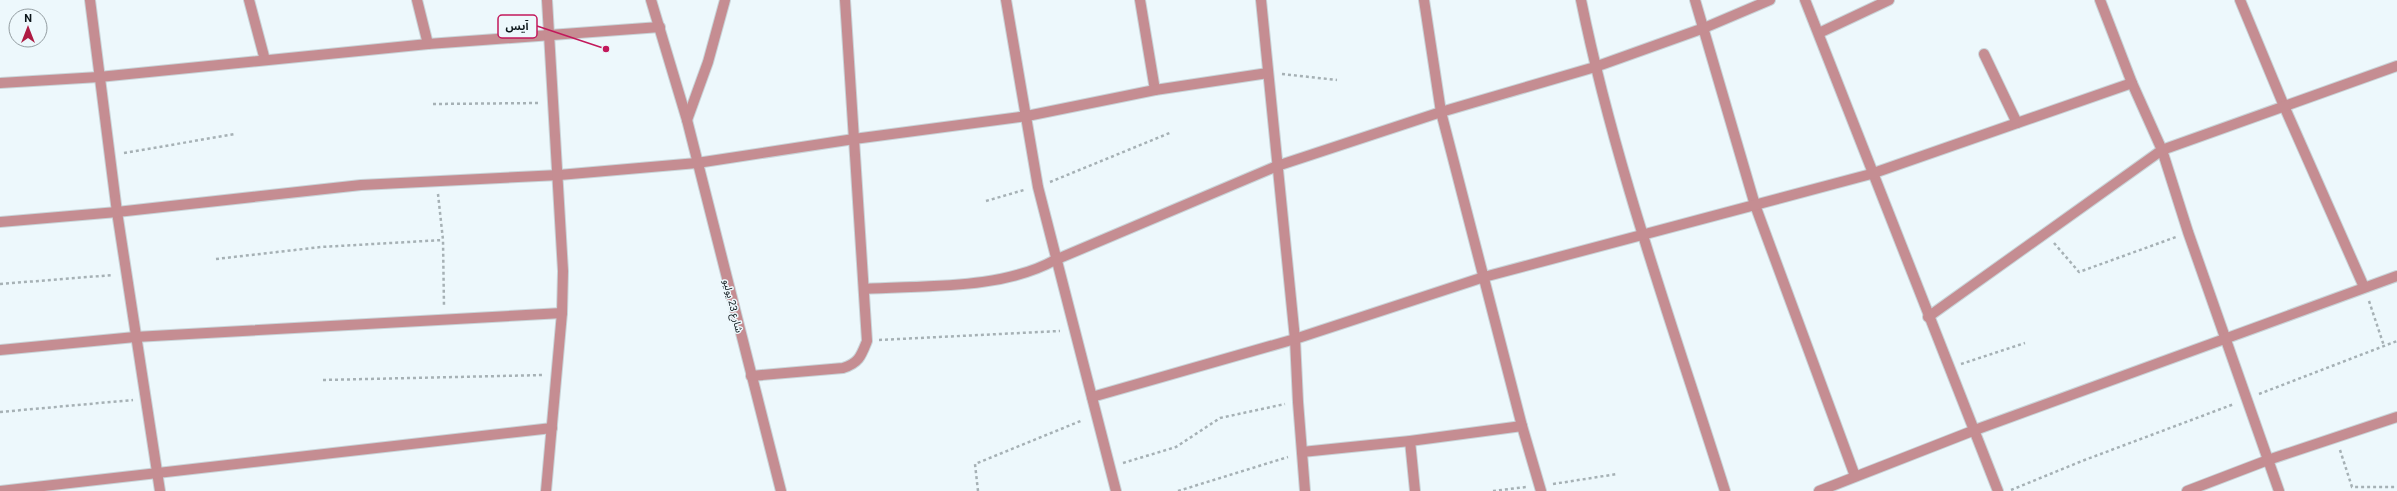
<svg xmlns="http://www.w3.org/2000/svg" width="2397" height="491" viewBox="0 0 2397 491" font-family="Roboto,'Noto Sans Arabic',sans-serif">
<rect width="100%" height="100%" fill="#edf8fc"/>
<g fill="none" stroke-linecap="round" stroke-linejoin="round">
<g stroke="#c9d4d8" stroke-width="12">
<g id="minor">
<path d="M 90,0 L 117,212 L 160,491"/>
<path d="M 249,0 L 265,60"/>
<path d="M 417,0 L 428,44"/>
<path d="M 651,0 L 687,120 L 781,491"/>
<path d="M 1006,0 L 1038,187 L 1116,491"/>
<path d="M 1140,0 L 1155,90"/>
<path d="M 1261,0 L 1295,339 L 1298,402 L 1305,491"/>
<path d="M 1424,0 L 1441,112 L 1522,426 L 1541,491"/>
<path d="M 1581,0 C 1615,167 1674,329 1725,491"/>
<path d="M 1695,0 L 1755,205 L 1855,476"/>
<path d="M 1805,0 L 1998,491"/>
<path d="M 2100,0 L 2132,83 L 2162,150 L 2188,232 L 2279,491"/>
<path d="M 2240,0 L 2284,106 L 2364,287"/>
<path d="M 1819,33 L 1889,0"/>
<path d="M 1984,54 L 2017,123"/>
<path d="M 0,83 L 99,77 L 428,44 L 660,27"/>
<path d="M 687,120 L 708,62 L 725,0"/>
<path d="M 0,222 L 117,212 L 361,185 L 559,175 L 697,163 L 854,139 L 1027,116 L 1155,90 L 1268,73"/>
<path d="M 864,289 C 925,285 1001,290 1055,260 L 1277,166 L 1441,112 L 1595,67 L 1704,28 L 1770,0"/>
<path d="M 1928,317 L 2162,150 L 2397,66"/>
<path d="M 0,350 L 135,337 L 562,313"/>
<path d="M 751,376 L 843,368 C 859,363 861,356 867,341 L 845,0"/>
<path d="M 1092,397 L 1295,339 L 1484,277 L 1871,174 L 2132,83"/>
<path d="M 1410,441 L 1415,491"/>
<path d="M 1302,452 L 1410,441 L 1522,426"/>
<path d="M 0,491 L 552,428"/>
<path d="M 546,491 L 562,313 L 563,271 L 547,0"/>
<path d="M 1819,491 L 1975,430 L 2397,276"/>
<path d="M 2187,491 L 2268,460 L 2397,417"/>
</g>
</g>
<g stroke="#a6b1b5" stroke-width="2.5" stroke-dasharray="3 3" stroke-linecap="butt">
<path d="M 1282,74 L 1337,80"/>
<path d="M 433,104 L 540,103"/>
<path d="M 124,153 L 235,134"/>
<path d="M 1050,182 L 1172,132"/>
<path d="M 438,194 L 443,240 L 444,307"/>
<path d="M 986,201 L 1024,190"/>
<path d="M 2054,243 L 2079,272 L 2176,237"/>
<path d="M 216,259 L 321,247 L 443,240"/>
<path d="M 0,284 L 113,275"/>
<path d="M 2369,301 L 2384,346"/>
<path d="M 879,340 L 1060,331"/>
<path d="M 1961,364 L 2025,343"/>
<path d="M 323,380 L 544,375"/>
<path d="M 2259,394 L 2397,341"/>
<path d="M 0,412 L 133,400"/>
<path d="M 2340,450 L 2352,487 L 2397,487"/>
<path d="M 1123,463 L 1176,447 L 1220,418 L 1285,404"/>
<path d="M 1553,484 L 1617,474"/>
<path d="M 2011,490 L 2082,461 L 2234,404"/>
<path d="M 978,491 L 975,464 L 1083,420"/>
<path d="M 1178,491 L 1288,457"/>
<path d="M 1493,491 L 1526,487"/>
</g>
<use href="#minor" stroke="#c58d92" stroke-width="10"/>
</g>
<g text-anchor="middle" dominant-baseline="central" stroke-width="3" stroke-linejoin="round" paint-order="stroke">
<g font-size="10" fill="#0b1519" stroke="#edf8fc">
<text transform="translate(733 306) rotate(76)">شارع 23 يوليو</text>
</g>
</g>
<path fill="none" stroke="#c2185b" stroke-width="1.5" d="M606 49L537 26"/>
<circle fill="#c2185b" stroke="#edf8fc" stroke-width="1.5" cx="606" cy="49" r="4"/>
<rect fill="#edf8fc" stroke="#c2185b" stroke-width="1.5" x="498" y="15" width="39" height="23" rx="4"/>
<g font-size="11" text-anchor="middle" font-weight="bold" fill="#0b1519">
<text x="517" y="30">آيس</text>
</g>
<g transform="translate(28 28)"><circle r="19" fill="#edf8fc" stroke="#939da1"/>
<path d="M0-3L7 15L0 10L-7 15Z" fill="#ae1b43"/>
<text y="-6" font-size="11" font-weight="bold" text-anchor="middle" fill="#0b1519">N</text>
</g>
</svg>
